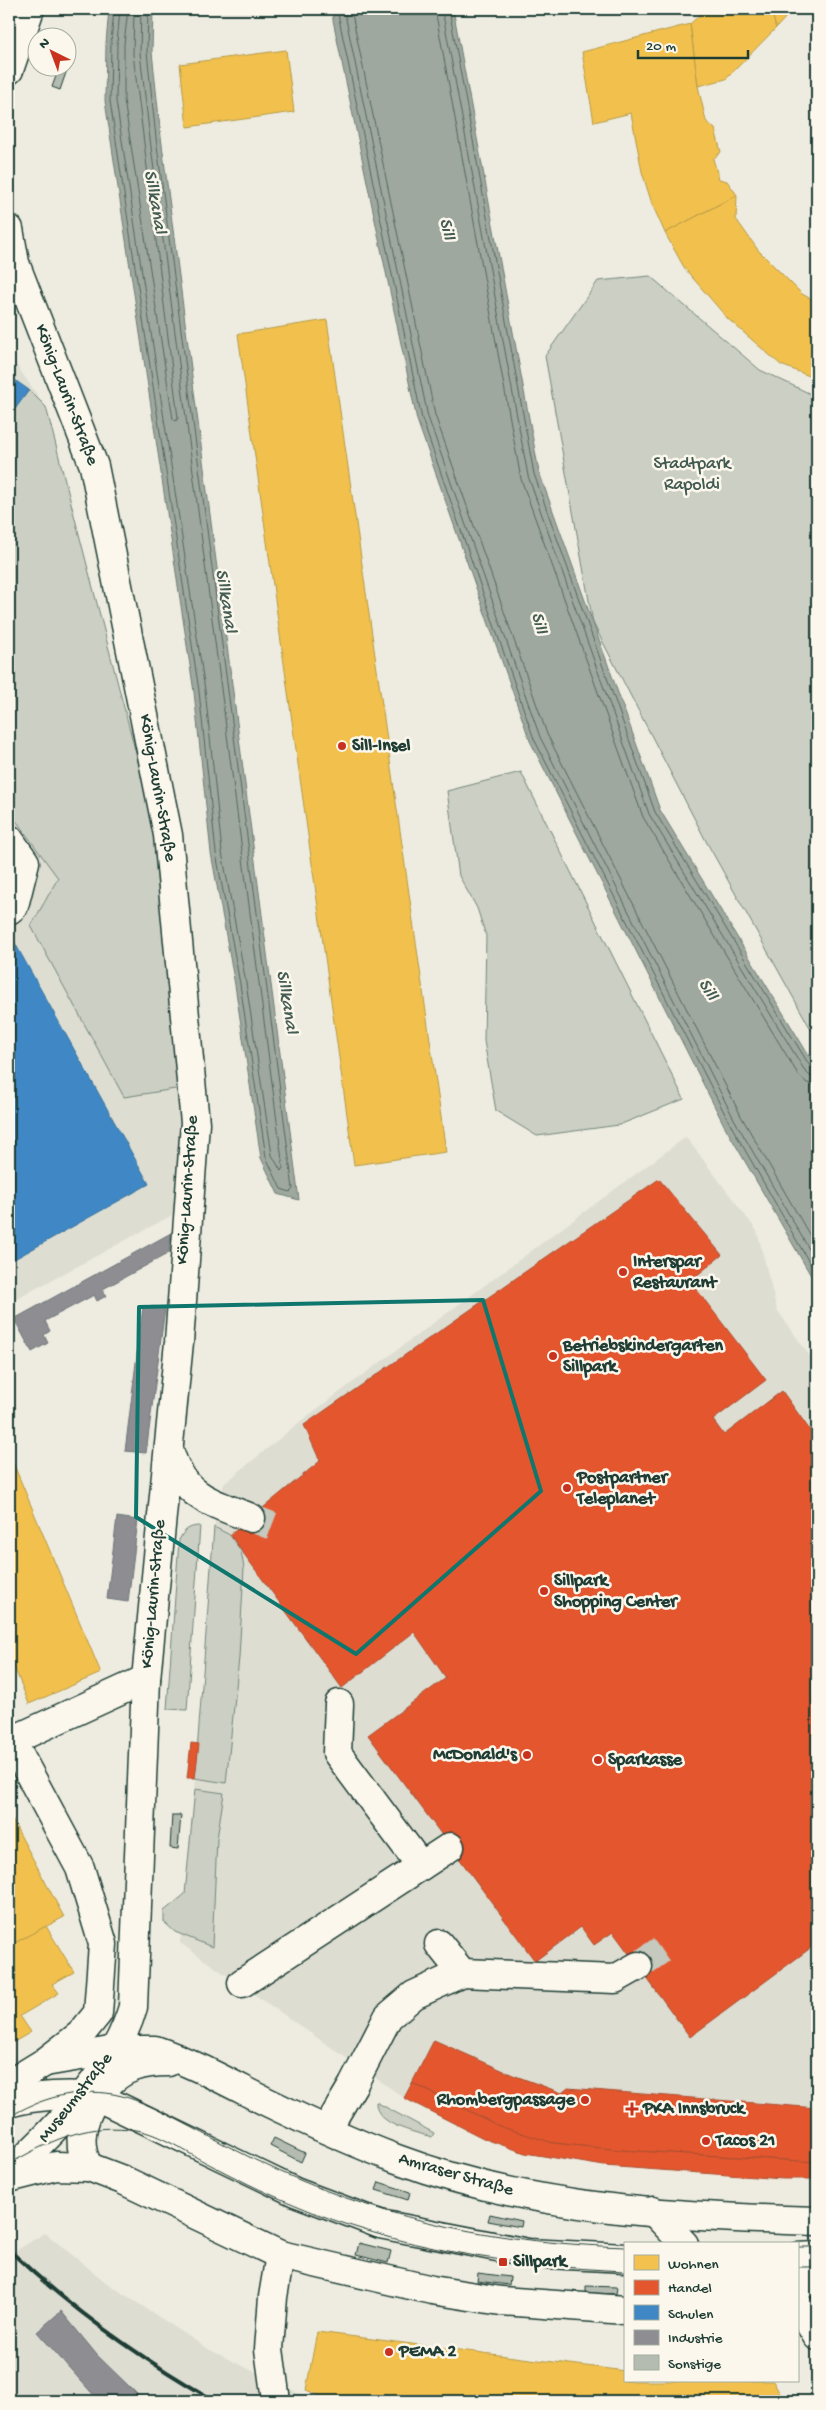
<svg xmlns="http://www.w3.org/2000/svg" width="826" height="2410" viewBox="0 0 826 2410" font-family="'Gochi Hand',sans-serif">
<rect width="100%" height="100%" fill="#eeece1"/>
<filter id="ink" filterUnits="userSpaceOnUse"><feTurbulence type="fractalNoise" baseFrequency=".02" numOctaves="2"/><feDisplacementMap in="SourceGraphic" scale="10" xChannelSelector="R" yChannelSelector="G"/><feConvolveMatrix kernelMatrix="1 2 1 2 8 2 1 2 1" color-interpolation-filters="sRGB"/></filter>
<g filter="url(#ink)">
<g fill="#ddddd2">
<path d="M 9,355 L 46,407 L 153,819 L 182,1088 L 176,1213 L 9,1303 Z"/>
<path d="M 686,1137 L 757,1231 L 777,1310 L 817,1366 L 817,2179 L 783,2179 L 604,2166 L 525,2153 L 485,2139 L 403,2097 L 180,1943 L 201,1727 L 214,1527 L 224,1484 L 302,1420 Z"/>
<path d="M 45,2233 L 107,2283 L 208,2349 L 314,2401 L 9,2401 L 9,2255 Z"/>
</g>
<g fill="#cbcfc4" stroke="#75867c">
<path d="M 650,276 L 760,370 L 817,397 L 817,1040 L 706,841 L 593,623 L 545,356 L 598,281 Z"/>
<path d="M 29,390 L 46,407 L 153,819 L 182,1088 L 124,1097 L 31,926 L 58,878 L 9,811 L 9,417 Z"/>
<path d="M 521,772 L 684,1099 L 619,1125 L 537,1136 L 496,1111 L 484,1041 L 486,936 L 477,908 L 459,876 L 447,791 Z"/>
<path d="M 200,1526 L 187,1710 L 167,1709 L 179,1540 C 184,1530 189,1526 200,1526 Z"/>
<path d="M 214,1527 L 230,1535 L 241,1551 L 244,1568 L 239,1658 L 226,1783 L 195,1778 Z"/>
<path d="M 195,1789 L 224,1793 L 217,1839 L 212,1947 L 175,1932 L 164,1922 L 164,1911 L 185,1894 Z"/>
<path d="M 376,2102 L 434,2133 L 432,2137 C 415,2132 375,2125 376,2102 Z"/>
</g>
<g fill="#9fa89f" stroke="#6c7d74">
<path d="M 109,9 L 153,9 L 152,52 L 161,137 L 299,1200 L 278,1194 L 261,1158 L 235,985 L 211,853 L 194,692 L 105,101 L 106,43 Z"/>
<path d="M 332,9 L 453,9 L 539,472 L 660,810 L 817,1069 L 817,1286 L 724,1125 L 530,741 L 417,420 L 333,20 Z"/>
</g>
<g fill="#f2c14e" stroke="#b39946">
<path d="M 706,9 L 771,9 L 776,28 L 726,79 L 698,86 L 690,24 Z"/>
<path d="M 771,9 L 817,9 L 817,12 L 787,16 L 776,28 Z"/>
<path d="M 690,24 L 698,86 L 706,121 L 715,129 L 721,152 L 713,159 L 719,179 L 727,181 L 737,195 L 665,233 L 652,204 L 642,172 L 631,113 L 594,122 L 582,52 Z"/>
<path d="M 286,50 L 294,112 L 187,127 L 180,64 Z"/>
<path d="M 737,195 L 736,219 L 758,250 L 802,294 L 817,302 L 817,379 L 781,365 L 728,319 L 685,269 L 665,233 Z"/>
<path d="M 327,320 L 446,1152 L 354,1165 L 238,334 Z"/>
<path d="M 9,1453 L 101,1673 L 29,1704 L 9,1654 Z"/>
<path d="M 9,1814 L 64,1917 L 9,1946 Z"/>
<path d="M 46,1926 L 74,1972 L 52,1984 L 59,1993 L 20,2016 L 31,2032 L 9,2045 L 9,1946 Z"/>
<path d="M 317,2332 L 625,2371 L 625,2381 L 773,2381 L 784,2401 L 332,2401 L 306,2390 Z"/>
</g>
<g fill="#e4572e" stroke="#a94f30">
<path d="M 659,1179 L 722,1255 L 690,1281 L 766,1380 L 713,1420 L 724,1435 L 782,1391 L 817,1440 L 817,1946 L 816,1944 L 690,2037 L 613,1932 L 594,1945 L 581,1927 L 535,1961 L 368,1735 L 446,1678 L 414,1632 L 342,1688 L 230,1535 L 320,1461 L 304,1425 Z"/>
<path d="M 191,1743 L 199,1744 L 195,1778 L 187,1778 Z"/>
<path d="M 434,2040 L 513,2075 L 562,2093 L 568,2088 L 817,2108 L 817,2162 L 620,2150 L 553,2143 L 526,2136 L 499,2126 L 412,2083 Z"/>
<path d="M 412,2083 L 499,2126 L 553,2143 L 620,2150 L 817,2162 L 817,2179 L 783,2179 L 604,2166 L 525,2153 L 485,2139 L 404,2098 Z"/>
</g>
<g fill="#3f88c5" stroke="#35729a">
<path d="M 9,376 L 29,390 L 9,417 Z"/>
<path d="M 11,936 L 149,1184 L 9,1262 L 9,937 Z"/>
</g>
<g fill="#8d8d92" stroke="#6c7576">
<path d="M 171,1233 L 169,1253 L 103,1289 L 106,1296 L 97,1301 L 94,1295 L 45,1321 L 50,1331 L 44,1335 L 48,1343 L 32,1352 L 14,1319 Z"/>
<path d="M 143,1306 L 165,1308 L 146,1453 L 125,1451 Z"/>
<path d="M 117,1517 L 138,1520 L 128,1602 L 107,1599 Z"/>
<path d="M 61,2311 L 97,2355 L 135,2392 L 126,2401 L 99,2401 L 37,2332 Z"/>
<path d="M 135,2392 L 143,2401 L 126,2401 Z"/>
</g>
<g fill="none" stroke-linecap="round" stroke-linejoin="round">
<g stroke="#52685f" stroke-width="1">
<path d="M 114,9 L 111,43 L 110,101 L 199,691 L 216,853 L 240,984 L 266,1157 L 281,1189 L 290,1192 L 293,1189 L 156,138 L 147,52 L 148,9"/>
<path d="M 120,9 L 117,44 L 116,101 L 205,690 L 222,852 L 246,983 L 272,1155 L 281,1171 L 283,1168 L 150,139 L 140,53 L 141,9"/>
<path d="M 128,9 L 124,44 L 124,100 L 173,419 L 176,421 L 178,418 L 133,54 L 134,9"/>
<path d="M 337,9 L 422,419 L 534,739 L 729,1122 L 817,1276"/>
<path d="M 344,9 L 428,417 L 540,737 L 734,1119 L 817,1263"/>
<path d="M 351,9 L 435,415 L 547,734 L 741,1116 L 817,1248"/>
<path d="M 435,9 L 521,479 L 643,817 L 799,1076 L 807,1083 L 817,1085"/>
<path d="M 442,9 L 528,476 L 649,814 L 805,1071 L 810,1076 L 817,1077"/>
<path d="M 449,9 L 534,474 L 655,812 L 811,1068 L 817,1071"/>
</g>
</g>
<g fill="#b4bbb0" stroke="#1f3d34">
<path d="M 68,56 L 71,58 L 60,90 L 52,87 L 59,68 L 68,68 Z"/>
<path d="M 172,1815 L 181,1815 L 178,1849 L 170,1848 Z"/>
<path d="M 274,2138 L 305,2153 L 301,2162 L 270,2146 Z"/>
<path d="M 379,2182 L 410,2192 L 408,2200 L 376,2190 Z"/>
<path d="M 490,2214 L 522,2221 L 521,2227 L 488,2221 Z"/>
<path d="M 359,2243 L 391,2251 L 388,2263 L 356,2255 Z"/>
<path d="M 478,2273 L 510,2277 L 509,2285 L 477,2281 Z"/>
<path d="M 586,2286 L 617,2287 L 616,2294 L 586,2293 Z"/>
</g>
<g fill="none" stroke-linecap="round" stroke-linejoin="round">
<g stroke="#c5c9be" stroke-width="28" stroke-dasharray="28 14" stroke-linecap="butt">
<path d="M 251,1518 L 272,1526"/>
<path d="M 638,1966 L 668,1945"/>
</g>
<g stroke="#1f3d34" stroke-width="31">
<g id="minor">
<path d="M 9,70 L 30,9"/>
<path d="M 9,229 L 15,263 L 94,466 L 168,835 L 195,1123 L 179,1342 L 146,1679 L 133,2007 C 114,2072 57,2128 9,2173"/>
<path d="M 9,839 L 25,862 L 14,906 L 9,910"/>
<path d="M 169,1450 C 184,1498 209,1501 251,1518"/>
<path d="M 339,1704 L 337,1753 L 421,1866"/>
<path d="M 9,1736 L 80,1868 L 103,1944 L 98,2013 L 81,2034 L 45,2062 L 9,2084"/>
<path d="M 11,1741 L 146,1679"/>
<path d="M 439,1944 L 462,1973"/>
<path d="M 242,1983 L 450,1847"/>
<path d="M 45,2062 L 116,2050 L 155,2050 C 193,2063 229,2083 265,2101 C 308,2122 352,2142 397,2159 C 530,2209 676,2217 817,2221"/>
<path d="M 9,2103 C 36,2095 70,2094 98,2097 L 295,2192 L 380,2224 L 528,2253 L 625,2258"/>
<path d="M 327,2129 L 353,2085 L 388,2017 L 414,1995 L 462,1973 L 615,1979 L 638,1966"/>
<path d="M 89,2167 C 67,2133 97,2080 134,2067 C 145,2063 156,2062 168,2062"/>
<path d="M 9,2178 L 56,2166 L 89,2167 L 123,2180 L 280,2255 L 432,2290 L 501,2301 L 625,2310"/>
<path d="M 653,2211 L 684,2244"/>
<path d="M 797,2257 L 817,2256"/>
<path d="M 797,2283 L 817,2282"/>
<path d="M 797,2303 L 817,2336"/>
<path d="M 276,2401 L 269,2349 L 273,2297 L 280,2255"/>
</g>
</g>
<use href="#minor" stroke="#fbf7ec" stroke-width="28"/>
<g stroke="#1f3d34" stroke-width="1">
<path d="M 9,2117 C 40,2098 77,2088 113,2094 C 135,2098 157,2109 176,2119 C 211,2137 245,2156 281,2172 C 393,2222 502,2243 625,2247"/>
<path d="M 9,2164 C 48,2142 83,2124 129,2129 C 156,2131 182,2150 205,2162 C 234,2177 263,2192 293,2204 C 398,2249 512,2266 625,2271"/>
<path d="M 797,2247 L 817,2247"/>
<path d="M 797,2267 L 817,2267"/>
</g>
<g stroke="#1f3d34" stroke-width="4">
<path d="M 9,2250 C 72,2310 140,2358 215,2401"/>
<path d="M 9,2393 L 14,2401"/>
</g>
</g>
</g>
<path fill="none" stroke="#0f766e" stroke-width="4" stroke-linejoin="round" d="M 483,1300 L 541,1491 L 356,1654 L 136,1517 L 139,1307 Z"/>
<g fill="#c8321e" stroke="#fbf7ec" stroke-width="2">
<circle cx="342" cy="746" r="5"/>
<circle cx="623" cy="1272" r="5"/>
<circle cx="553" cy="1356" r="5"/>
<circle cx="567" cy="1488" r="5"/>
<circle cx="544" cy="1591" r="5"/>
<circle cx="527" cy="1755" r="5"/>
<circle cx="598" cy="1760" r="5"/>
<circle cx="585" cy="2100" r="5"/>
<path d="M629.5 2101.5h5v5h5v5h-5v5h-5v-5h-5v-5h5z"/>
<circle cx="706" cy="2141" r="5"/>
<rect x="498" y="2257" width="10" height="10" rx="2.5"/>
<circle cx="389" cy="2352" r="5"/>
</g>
<g text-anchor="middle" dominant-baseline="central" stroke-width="5" stroke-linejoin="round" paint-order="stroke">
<g font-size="18" fill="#1f3d34" stroke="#fbf7ec">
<text transform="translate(66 395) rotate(69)">König-Laurin-Straße</text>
<text transform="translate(157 788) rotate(80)">König-Laurin-Straße</text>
<text transform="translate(188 1190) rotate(-86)">König-Laurin-Straße</text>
<text transform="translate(154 1594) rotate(-85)">König-Laurin-Straße</text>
<text transform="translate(76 2098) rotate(-52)">Museumstraße</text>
<text transform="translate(456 2175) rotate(16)">Amraser Straße</text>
</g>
<g font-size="18" fill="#415a51" stroke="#fbf7ec">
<text x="692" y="464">Stadtpark<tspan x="692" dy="21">Rapoldi</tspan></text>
</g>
<g font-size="18" font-weight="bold" fill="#1f3d34" stroke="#fbf7ec" text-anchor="start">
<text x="352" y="746">Sill-Insel</text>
<text x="633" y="1262">Interspar<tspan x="633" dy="21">Restaurant</tspan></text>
<text x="563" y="1346">Betriebskindergarten<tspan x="563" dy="21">Sillpark</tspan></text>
<text x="577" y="1478">Postpartner<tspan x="577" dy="21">Teleplanet</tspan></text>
<text x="554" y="1581">Sillpark<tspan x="554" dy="21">Shopping Center</tspan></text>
<text x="517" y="1755" text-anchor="end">McDonald's</text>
<text x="608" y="1760">Sparkasse</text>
<text x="575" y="2100" text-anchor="end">Rhombergpassage</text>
<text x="643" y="2109">PKA Innsbruck</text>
<text x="716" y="2141">Tacos 21</text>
<text x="513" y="2262">Sillpark</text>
<text x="399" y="2352">PEMA 2</text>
</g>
<g font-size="19" font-style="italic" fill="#455d54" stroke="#fbf7ec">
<text transform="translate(154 202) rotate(80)">Sillkanal</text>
<text transform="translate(446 229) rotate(79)">Sill</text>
<text transform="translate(225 601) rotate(81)">Sillkanal</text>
<text transform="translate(538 623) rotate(77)">Sill</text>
<text transform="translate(707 990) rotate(60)">Sill</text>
<text transform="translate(286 1002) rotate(81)">Sillkanal</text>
</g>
</g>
<rect width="826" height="2410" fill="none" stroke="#fbf7ec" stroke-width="30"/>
<rect x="15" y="15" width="796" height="2380" fill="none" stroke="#1f3d34" stroke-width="2" filter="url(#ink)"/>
<rect x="624" y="2242" width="175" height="140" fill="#fbf7ec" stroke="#a3ada2"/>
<rect x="634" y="2255" width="25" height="15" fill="#f2c14e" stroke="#a3ada2"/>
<text x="668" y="2268" font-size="15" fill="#1f3d34">Wohnen</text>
<rect x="634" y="2280" width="25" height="15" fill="#e4572e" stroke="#a3ada2"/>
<text x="668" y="2292" font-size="15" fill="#1f3d34">Handel</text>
<rect x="634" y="2305" width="25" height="15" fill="#3f88c5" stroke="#a3ada2"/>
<text x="668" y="2318" font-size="15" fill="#1f3d34">Schulen</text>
<rect x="634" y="2330" width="25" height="15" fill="#8d8d92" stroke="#a3ada2"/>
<text x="668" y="2342" font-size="15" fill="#1f3d34">Industrie</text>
<rect x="634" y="2355" width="25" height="15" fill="#b4bbb0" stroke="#a3ada2"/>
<text x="668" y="2368" font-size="15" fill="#1f3d34">Sonstige</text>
<g transform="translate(52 52) rotate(318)"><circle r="24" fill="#fbf7ec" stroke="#a3ada2"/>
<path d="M0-4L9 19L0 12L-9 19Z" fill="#c8321e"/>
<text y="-8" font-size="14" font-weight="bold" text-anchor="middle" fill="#1f3d34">N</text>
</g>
<path d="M638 50v8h110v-8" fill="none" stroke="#1f3d34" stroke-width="2.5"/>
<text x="646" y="50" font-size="15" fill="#1f3d34" stroke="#fbf7ec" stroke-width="4" paint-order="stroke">20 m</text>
</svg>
